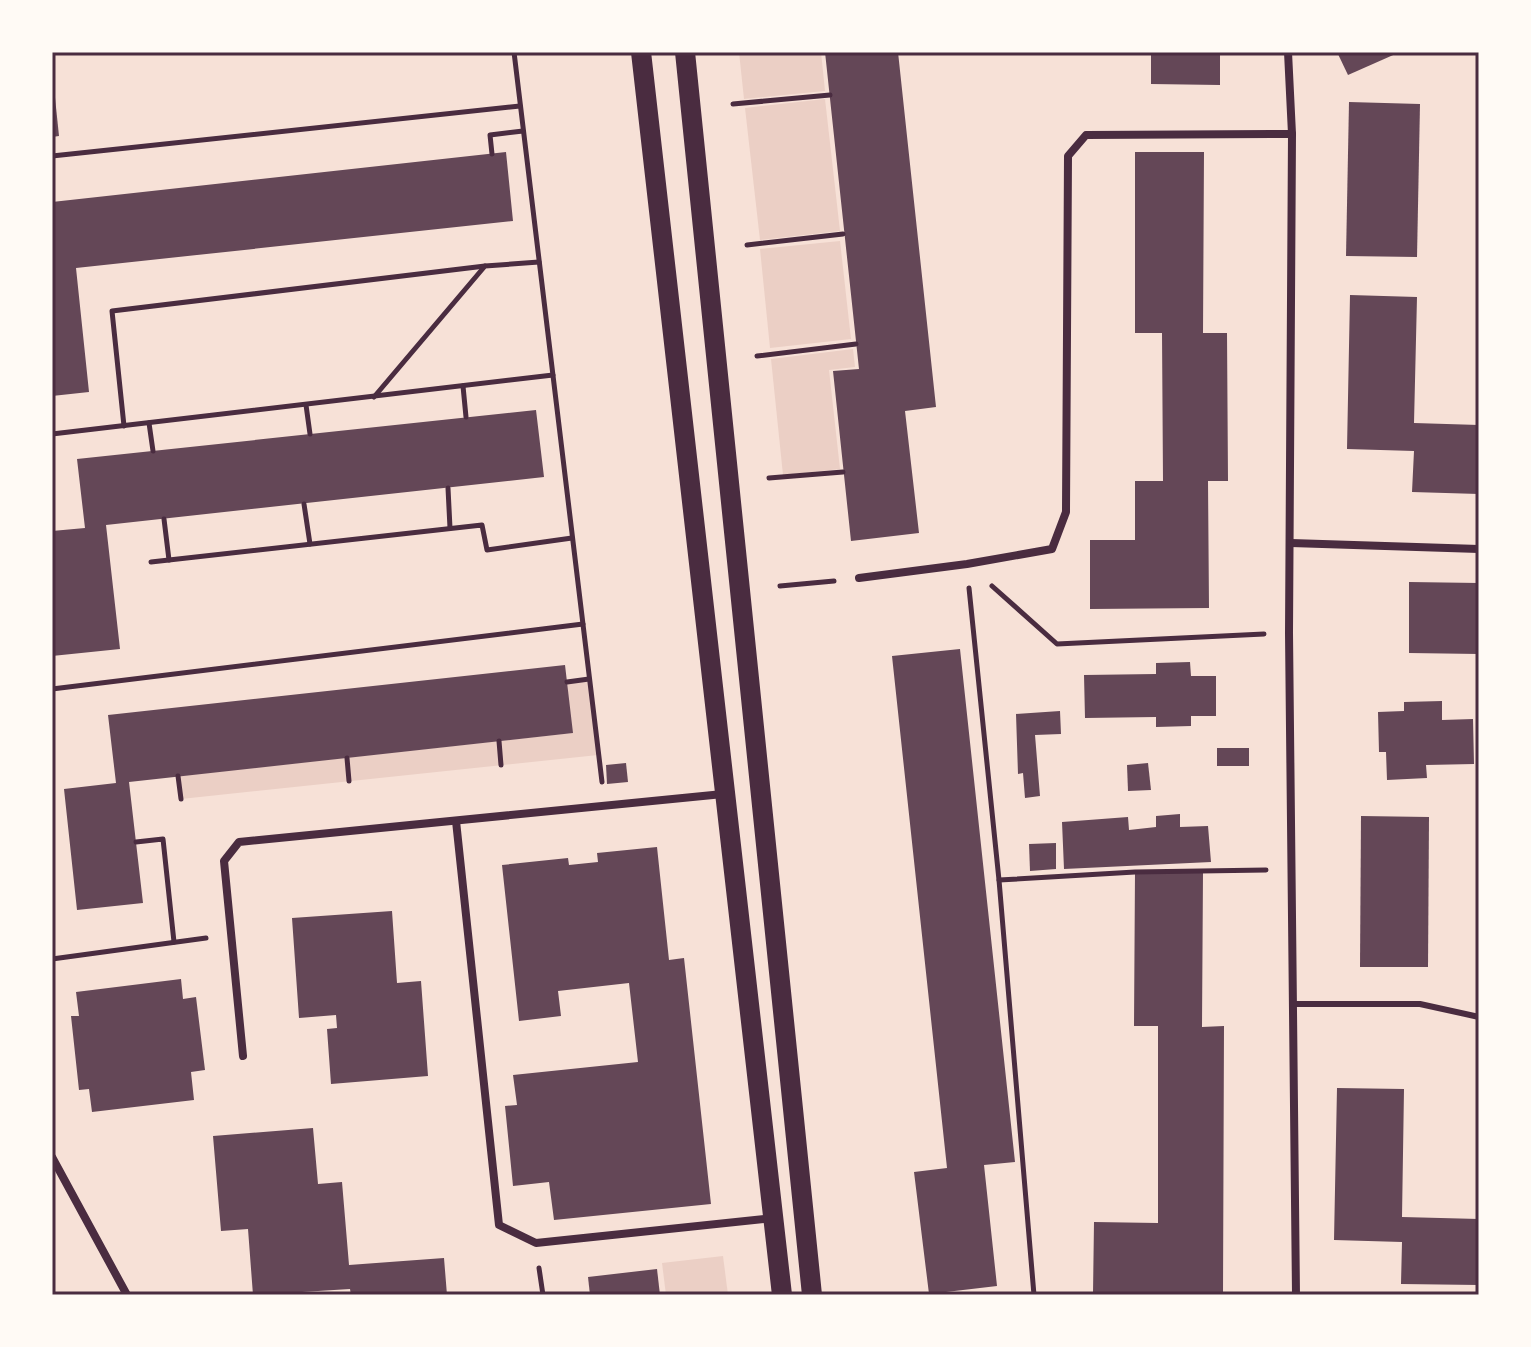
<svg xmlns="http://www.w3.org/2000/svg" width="1531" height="1347" viewBox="0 0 1531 1347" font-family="Raleway,sans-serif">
<rect width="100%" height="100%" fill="#f7e1d7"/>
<g fill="#ebcfc5">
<path d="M 739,52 L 821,52 L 825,91 L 744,99 Z"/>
<path d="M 825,99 L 840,231 L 760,240 L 745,108 Z"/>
<path d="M 840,241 L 851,339 L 770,348 L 760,249 Z"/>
<path d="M 853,349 L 855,367 L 829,370 L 840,469 L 783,475 L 771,359 Z"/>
<path d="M 589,679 L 598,755 L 181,799 L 178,776 L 572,733 L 567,682 Z"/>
<path d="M 723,1256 L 728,1295 L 666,1295 L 662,1263 Z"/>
</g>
<g fill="#644757">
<path d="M 825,52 L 898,52 L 936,407 L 905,411 L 919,533 L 851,541 L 833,371 L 859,369 Z"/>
<path d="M 1151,52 L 1220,52 L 1220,85 L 1151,84 Z"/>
<path d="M 1337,52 L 1400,52 L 1348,75 Z"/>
<path d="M 52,88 L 54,88 L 59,136 L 52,137 Z"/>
<path d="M 1349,102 L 1420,104 L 1417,257 L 1346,256 Z"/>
<path d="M 506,152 L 513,221 L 76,268 L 89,392 L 52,396 L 52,202 Z"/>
<path d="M 1135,152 L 1204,152 L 1203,333 L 1227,333 L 1228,481 L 1208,481 L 1209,608 L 1090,609 L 1090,540 L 1135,540 L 1135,481 L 1163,481 L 1162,333 L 1135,333 Z"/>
<path d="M 1350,295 L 1417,297 L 1414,423 L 1479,425 L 1479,494 L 1412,492 L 1414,451 L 1347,449 Z"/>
<path d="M 536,410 L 544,477 L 106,525 L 120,649 L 52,656 L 52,531 L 85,528 L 77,459 Z"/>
<path d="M 1409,582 L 1479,583 L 1479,654 L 1409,653 Z"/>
<path d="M 960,649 L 1015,1162 L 984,1165 L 997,1286 L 929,1294 L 914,1172 L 947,1168 L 892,656 Z"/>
<path d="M 1190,662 L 1191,676 L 1216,676 L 1216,716 L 1191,716 L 1191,726 L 1156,727 L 1156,717 L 1085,718 L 1084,675 L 1156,674 L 1156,663 Z"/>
<path d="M 565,665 L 573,733 L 129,782 L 143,903 L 77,910 L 64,789 L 116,783 L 108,715 Z"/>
<path d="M 1442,701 L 1442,720 L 1473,719 L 1474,764 L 1426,765 L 1427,778 L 1387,780 L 1386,752 L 1379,752 L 1378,712 L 1404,711 L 1404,702 Z"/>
<path d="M 1060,711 L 1061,734 L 1035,735 L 1040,796 L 1025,798 L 1023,773 L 1018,774 L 1016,714 Z"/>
<rect x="1217" y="748" width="32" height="18"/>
<path d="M 626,763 L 628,782 L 607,784 L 606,765 Z"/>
<path d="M 1148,763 L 1151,790 L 1128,791 L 1127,765 Z"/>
<path d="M 1180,814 L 1180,827 L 1208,826 L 1211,862 L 1064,869 L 1062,822 L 1128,817 L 1129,830 L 1156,827 L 1156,816 Z"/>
<path d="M 1361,816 L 1429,817 L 1428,967 L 1360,967 Z"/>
<path d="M 1056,843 L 1056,869 L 1030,871 L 1029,844 Z"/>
<path d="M 657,847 L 669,960 L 684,958 L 711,1204 L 554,1220 L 549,1182 L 513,1186 L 505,1106 L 517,1105 L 513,1075 L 638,1062 L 629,983 L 558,991 L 561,1016 L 519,1021 L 502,865 L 568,858 L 569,865 L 598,862 L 597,853 Z"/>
<path d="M 1135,872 L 1203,872 L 1202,1027 L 1224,1026 L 1223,1295 L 1093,1294 L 1094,1222 L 1158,1223 L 1158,1026 L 1134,1026 Z"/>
<path d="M 392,911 L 397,983 L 421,981 L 428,1076 L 331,1084 L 327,1029 L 337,1028 L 336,1015 L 299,1018 L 292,918 Z"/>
<path d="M 181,979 L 183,999 L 196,997 L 205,1070 L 191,1072 L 194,1100 L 92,1112 L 89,1089 L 79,1090 L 71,1016 L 79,1016 L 76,992 Z"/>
<path d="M 1337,1088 L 1404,1089 L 1402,1217 L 1479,1219 L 1479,1285 L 1401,1284 L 1402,1242 L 1334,1240 Z"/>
<path d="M 313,1128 L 318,1184 L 342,1182 L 349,1265 L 444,1258 L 447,1295 L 351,1295 L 350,1289 L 253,1295 L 248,1229 L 221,1231 L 213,1136 Z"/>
<path d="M 657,1269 L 660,1295 L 590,1295 L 588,1277 Z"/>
</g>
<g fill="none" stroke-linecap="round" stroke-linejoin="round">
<g stroke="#4a2c40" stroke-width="5">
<path d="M 514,52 L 602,782"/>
<path d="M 733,104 L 830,95"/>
<path d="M 492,154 L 490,135 L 523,131"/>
<path d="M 52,156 L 520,106"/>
<path d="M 747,245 L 843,234"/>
<path d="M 757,356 L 856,344"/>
<path d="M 463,386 L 466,417"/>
<path d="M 374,397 L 485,266 L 539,262"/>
<path d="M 306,405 L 310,434"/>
<path d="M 149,423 L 153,451"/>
<path d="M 124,426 L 112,311 L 485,266"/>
<path d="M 52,434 L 553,375"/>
<path d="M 769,478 L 843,472"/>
<path d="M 448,488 L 450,528"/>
<path d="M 304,504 L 310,544"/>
<path d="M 164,519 L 169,560"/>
<path d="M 151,562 L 482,525 L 487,550 L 572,538"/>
<path d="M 780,586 L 834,581"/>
<path d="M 992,586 L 1057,644 L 1264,634"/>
<path d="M 969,588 L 999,880 L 1034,1295"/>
<path d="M 567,682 L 589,679"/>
<path d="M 52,689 L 583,624"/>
<path d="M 499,741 L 501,765"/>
<path d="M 52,756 L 52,757"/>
<path d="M 347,758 L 349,781"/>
<path d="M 178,776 L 181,799"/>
<path d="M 136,842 L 163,839 L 174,942"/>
<path d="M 999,880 L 1135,872 L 1266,870"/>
<path d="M 52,959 L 206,938"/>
<path d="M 539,1268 L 543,1295"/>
</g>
<path stroke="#4a2c40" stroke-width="6" d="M 1292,1004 L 1420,1004 L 1479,1017"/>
<g stroke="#4a2c40" stroke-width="8">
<path d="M 1288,52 L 1292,134 L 1289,633 L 1296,1295"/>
<path d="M 1291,543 L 1479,549"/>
<path d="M 859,578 L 967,564 L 1052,549 L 1066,512 L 1068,156 L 1086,135 L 1292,134"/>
<path d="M 456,821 L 499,1225 L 536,1243 L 773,1218"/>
<path d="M 243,1056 L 224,861 L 239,842 L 723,794"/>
<path d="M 52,1157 L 127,1295"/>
</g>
<g stroke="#4a2c40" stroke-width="20">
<path d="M 641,52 L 782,1295"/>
<path d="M 685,52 L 812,1295"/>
</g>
</g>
<rect width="1531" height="1347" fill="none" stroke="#fffaf5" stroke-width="108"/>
<rect x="54" y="54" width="1423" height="1239" fill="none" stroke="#4a2c40" stroke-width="3"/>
</svg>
